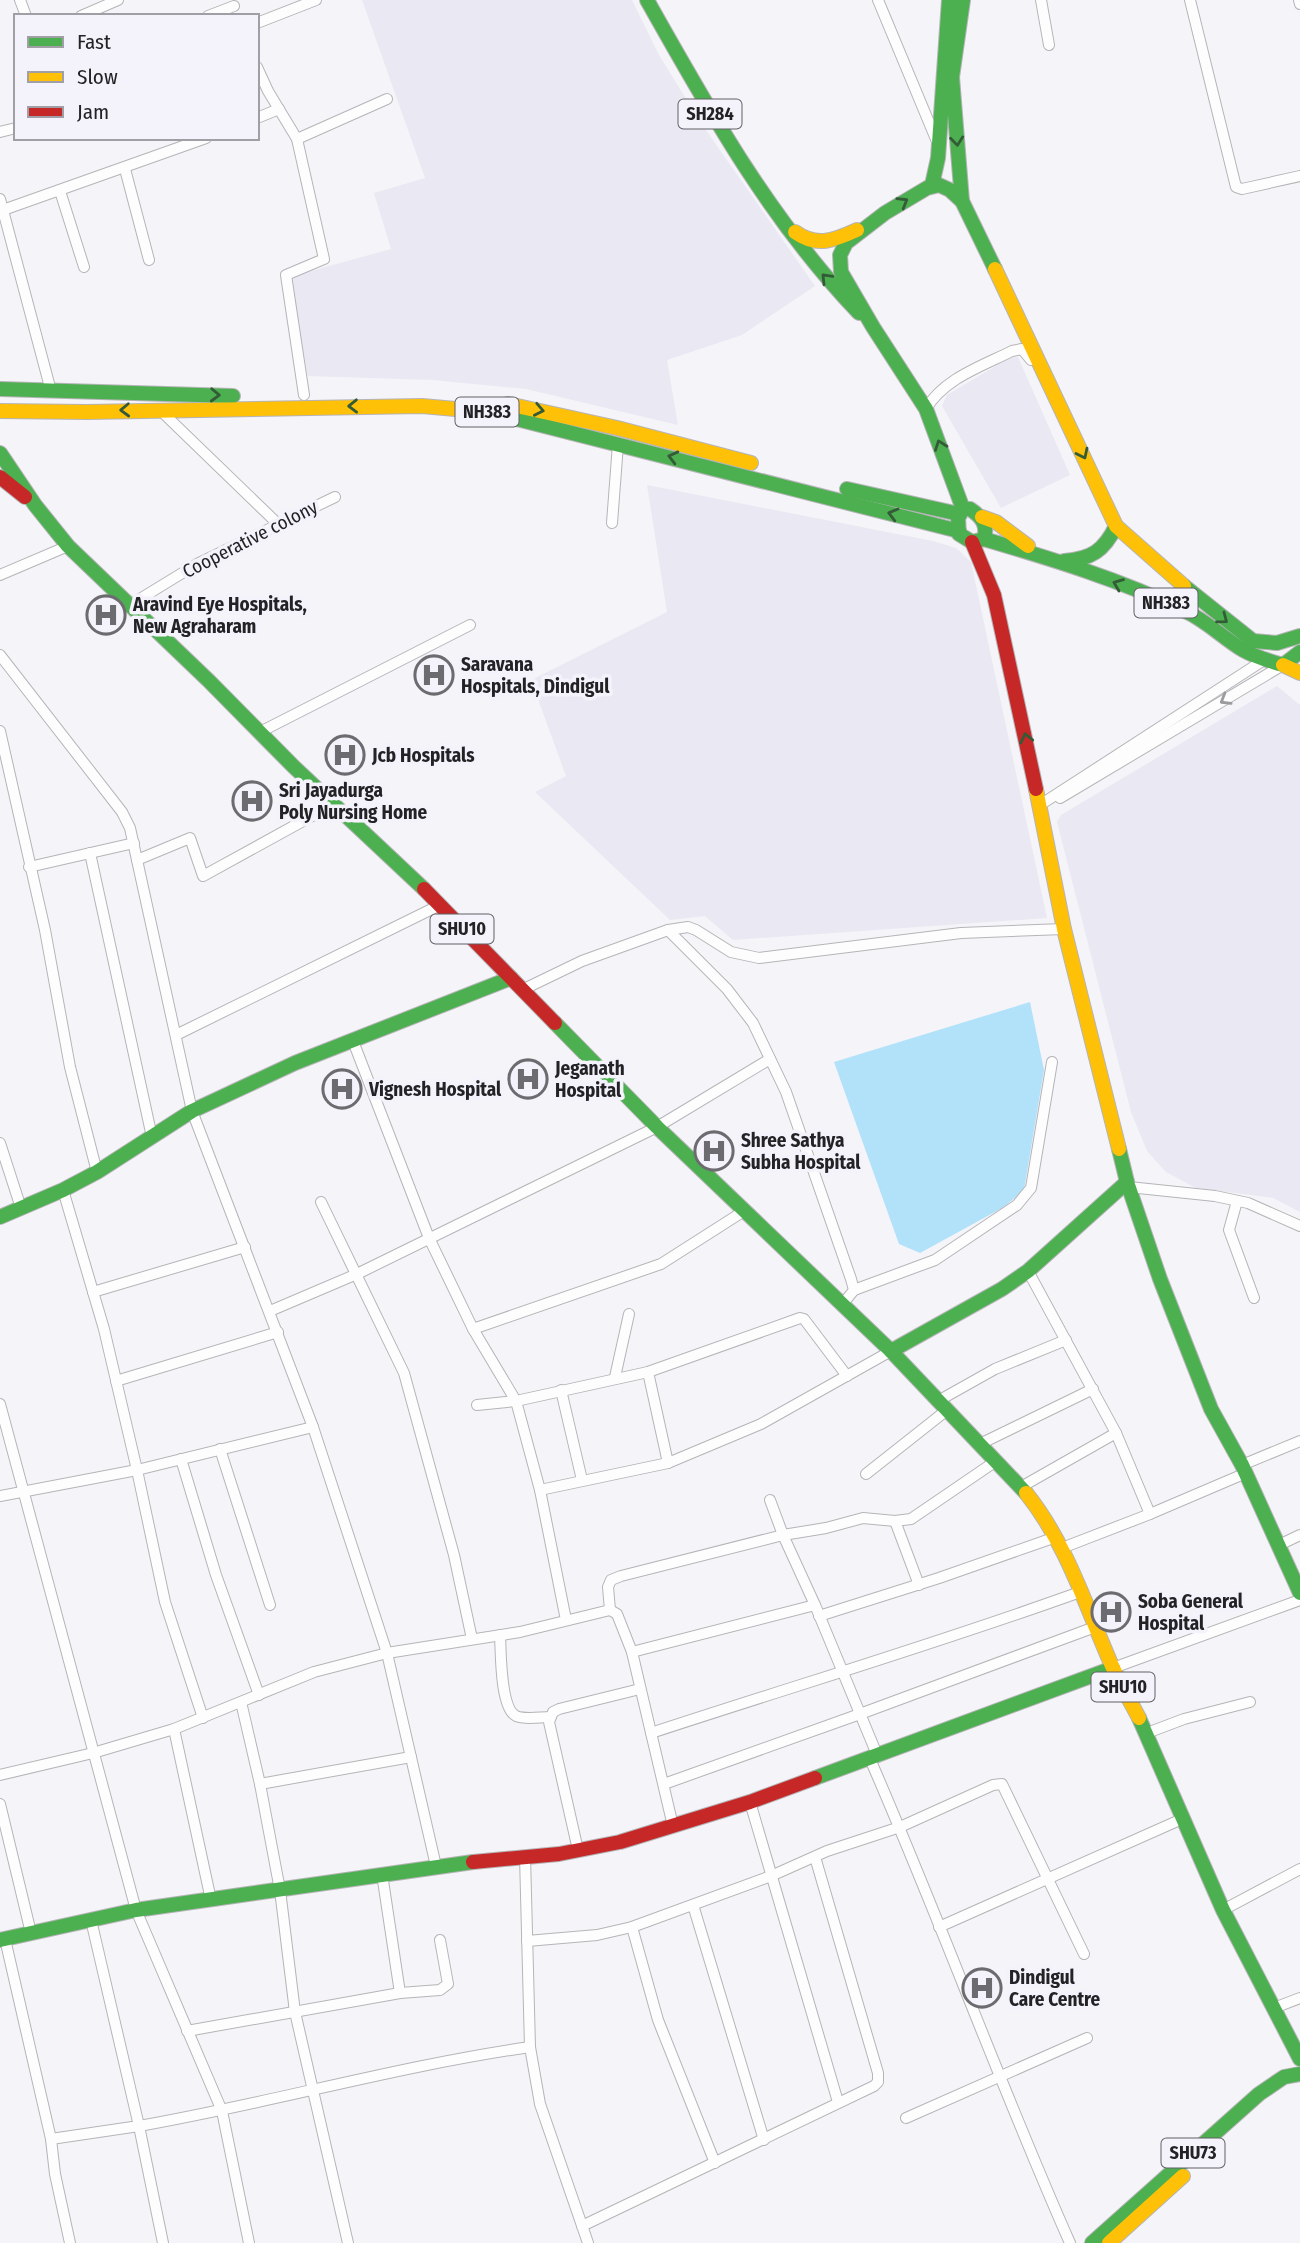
<svg xmlns="http://www.w3.org/2000/svg" width="1300" height="2243" viewBox="0 0 1300 2243" font-family="'Fira Sans Condensed',sans-serif">
<rect width="100%" height="100%" fill="#f5f4f8"/>
<g fill="#eae8f2">
<path d="M 362,0 L 632,0 L 659,55 L 701,123 L 815,286 L 742,335 L 667,360 L 678,425 L 526,389 L 432,380 L 308,376 L 289,277 L 391,249 L 374,193 L 425,178 Z"/>
<path d="M 1018,357 L 1070,475 L 1001,508 L 942,406 L 947,395 L 1009,358 Z"/>
<path d="M 647,485 L 933,541 L 956,548 L 971,562 L 1047,918 L 733,940 L 705,916 L 670,920 L 535,792 L 566,776 L 531,680 L 667,612 Z"/>
<path d="M 1277,686 L 1300,705 L 1300,1212 L 1273,1198 L 1196,1188 L 1166,1172 L 1147,1151 L 1131,1112 L 1057,822 L 1061,815 Z"/>
</g>
<path fill="#b1e2fa" d="M 1030,1002 L 1044,1070 L 1024,1190 L 1004,1207 L 920,1253 L 899,1244 L 834,1062 Z"/>
<g fill="none" stroke-linecap="round" stroke-linejoin="round">
<g stroke="#b5b4b7" stroke-width="12">
<g id="street">
<path d="M 20,0 L 26,16"/>
<path d="M 878,0 L 938,144"/>
<path d="M 1041,0 L 1049,45"/>
<path d="M 1190,0 L 1236,187 L 1242,189 L 1300,176"/>
<path d="M 1299,0 L 1300,4"/>
<path d="M 81,16 L 118,0"/>
<path d="M 208,16 L 234,6"/>
<path d="M 257,23 L 316,0"/>
<path d="M 257,67 L 268,91 L 297,139 L 324,259 L 286,275 L 304,395"/>
<path d="M 257,118 L 279,109"/>
<path d="M 0,132 L 16,128"/>
<path d="M 297,139 L 387,99"/>
<path d="M 125,169 L 149,260"/>
<path d="M 60,191 L 84,267"/>
<path d="M 0,199 L 51,391"/>
<path d="M 3,210 L 206,138"/>
<path d="M 926,409 C 943,379 982,366 1012,351 L 1022,349 L 1031,360"/>
<path d="M 160,410 L 279,525"/>
<path d="M 612,523 L 618,444"/>
<path d="M 0,575 L 68,546"/>
<path d="M 130,605 L 197,564 L 335,497"/>
<path d="M 0,655 L 122,812 L 130,828 L 192,1111 L 313,1427 L 387,1653 L 436,1866"/>
<path d="M 0,731 L 45,930 L 70,1067 L 97,1172"/>
<path d="M 260,732 L 470,625"/>
<path d="M 1060,798 L 1283,665"/>
<path d="M 1040,805 L 1267,658"/>
<path d="M 90,853 L 152,1137"/>
<path d="M 137,860 L 190,838 L 203,876 L 334,804"/>
<path d="M 29,867 L 134,843"/>
<path d="M 668,930 L 727,989 L 753,1023 L 786,1092 L 851,1279 L 854,1290 L 842,1305"/>
<path d="M 522,990 L 582,961 L 668,930 L 688,927 L 696,930 L 731,952 L 759,958 L 961,933 L 1064,929"/>
<path d="M 176,1035 L 440,905"/>
<path d="M 353,1041 L 429,1238 L 473,1329 L 516,1401 L 540,1490 L 566,1620"/>
<path d="M 0,1143 L 21,1208"/>
<path d="M 1129,1187 L 1215,1196 L 1248,1203 L 1300,1226"/>
<path d="M 63,1190 L 104,1329 L 137,1470 L 165,1602 L 203,1718"/>
<path d="M 1237,1201 L 1229,1230 L 1254,1298"/>
<path d="M 321,1202 L 404,1373 L 454,1555 L 472,1639"/>
<path d="M 1028,1271 L 1116,1433 L 1150,1514"/>
<path d="M 854,1290 L 935,1260 L 1017,1205 L 1031,1188 L 1052,1062"/>
<path d="M 93,1292 L 245,1247"/>
<path d="M 270,1311 L 357,1274 L 657,1127 L 770,1059"/>
<path d="M 473,1329 L 661,1264 L 744,1211"/>
<path d="M 648,1372 L 668,1463"/>
<path d="M 615,1377 L 629,1314"/>
<path d="M 116,1381 L 278,1332"/>
<path d="M 561,1390 L 582,1480"/>
<path d="M 938,1401 L 995,1369 L 1066,1340"/>
<path d="M 0,1404 L 136,1910 L 222,2111 L 249,2243"/>
<path d="M 477,1405 L 516,1401 L 648,1372 L 800,1318 L 804,1319 L 847,1376"/>
<path d="M 980,1444 L 1093,1389"/>
<path d="M 220,1449 L 270,1605"/>
<path d="M 181,1459 L 216,1575 L 259,1695"/>
<path d="M 1242,1465 L 1300,1441"/>
<path d="M 866,1474 L 947,1410"/>
<path d="M 1021,1487 L 1116,1433"/>
<path d="M 540,1490 L 668,1463 L 761,1424 L 891,1351"/>
<path d="M 0,1496 L 137,1470 L 313,1427"/>
<path d="M 770,1500 L 783,1535 L 815,1605 L 878,1757"/>
<path d="M 895,1521 L 919,1585"/>
<path d="M 1279,1545 L 1300,1535"/>
<path d="M 1062,1548 L 1150,1514 L 1246,1473"/>
<path d="M 610,1610 L 608,1587 L 611,1580 L 621,1576 L 783,1535 L 826,1528 L 863,1518 L 895,1521 L 911,1519 L 996,1461"/>
<path d="M 819,1616 L 939,1578 L 1056,1537"/>
<path d="M 500,1635 C 501,1652 500,1708 516,1716 C 525,1720 540,1717 550,1717"/>
<path d="M 632,1652 L 815,1605"/>
<path d="M 1113,1668 L 1300,1600"/>
<path d="M 241,1702 L 260,1784 L 280,1890 L 295,2012 L 348,2243"/>
<path d="M 174,1729 L 211,1900"/>
<path d="M 651,1733 C 794,1686 939,1643 1080,1592"/>
<path d="M 1147,1733 L 1184,1719 L 1250,1702"/>
<path d="M 870,1759 C 940,1919 999,2083 1070,2243"/>
<path d="M 0,1775 L 93,1753 L 174,1729 L 314,1672 L 387,1653 L 520,1632 L 610,1610 L 617,1614 L 632,1652 L 673,1826"/>
<path d="M 260,1784 L 411,1757"/>
<path d="M 664,1784 L 860,1714 L 1095,1627"/>
<path d="M 750,1802 L 838,2102"/>
<path d="M 0,1804 L 31,1933"/>
<path d="M 578,1850 L 549,1722 L 553,1712 L 559,1709 L 640,1689"/>
<path d="M 525,1856 L 530,2047 L 540,2104 L 588,2243"/>
<path d="M 382,1874 L 400,1993"/>
<path d="M 693,1905 L 764,2140"/>
<path d="M 1223,1910 L 1300,1869"/>
<path d="M 632,1927 L 658,2020 L 715,2163"/>
<path d="M 939,1927 L 1182,1819"/>
<path d="M 5,1939 L 51,2139 L 55,2174 L 70,2243"/>
<path d="M 527,1941 L 597,1935 L 632,1927 L 771,1876 L 827,1851 L 900,1827 L 993,1785 L 1002,1784 L 1084,1954"/>
<path d="M 1274,2008 L 1300,1998"/>
<path d="M 187,2031 L 400,1993 L 440,1990 L 448,1984 L 440,1940"/>
<path d="M 906,2118 L 1087,2038"/>
<path d="M 51,2139 L 139,2126 L 91,1920"/>
<path d="M 582,2226 L 874,2086 L 878,2082 L 878,2073 L 815,1857"/>
<path d="M 163,2243 L 139,2126 C 270,2103 398,2066 530,2047"/>
</g>
</g>
<g stroke="#b5b4b7" stroke-width="16">
<g id="fast">
<path d="M 647,0 C 710,112 770,220 859,313"/>
<path d="M 932,185 L 938,158 L 949,0"/>
<path d="M 962,201 L 952,77 L 963,0"/>
<path d="M 0,389 L 233,396"/>
<path d="M 489,412 L 959,531"/>
<path d="M 0,453 L 35,505 L 68,546 L 209,681 L 294,767 L 424,889"/>
<path d="M 847,489 L 959,514"/>
<path d="M 963,509 L 926,409 L 873,327 L 841,272 L 840,255 L 846,243 L 885,213 L 927,188 L 939,185 L 950,190 L 962,201 L 995,269"/>
<path d="M 963,509 L 970,509 C 982,517 988,525 984,539 L 972,542 L 959,534 L 958,518 Z"/>
<path d="M 984,539 C 1052,559 1121,580 1185,611 C 1207,621 1223,638 1243,650 C 1255,657 1269,661 1283,665 L 1300,652"/>
<path d="M 1064,561 C 1091,559 1104,551 1116,526"/>
<path d="M 1184,586 L 1253,641 L 1277,643 L 1300,636"/>
<path d="M 555,1023 L 657,1127 L 891,1351 L 1026,1493"/>
<path d="M 1119,1149 L 1127,1182 L 1160,1279 L 1211,1409 L 1242,1465 L 1300,1593"/>
<path d="M 0,1217 L 63,1190 L 97,1172 L 192,1111 L 295,1063 L 511,978"/>
<path d="M 891,1351 L 1002,1289 L 1028,1271 L 1127,1182"/>
<path d="M 1139,1718 L 1223,1910 L 1300,2059"/>
<path d="M 815,1778 L 1113,1668"/>
<path d="M 0,1940 L 136,1910 L 473,1862"/>
<path d="M 1092,2243 L 1259,2094 L 1284,2077 L 1300,2074"/>
</g>
</g>
<g stroke="#b5b4b7" stroke-width="16">
<g id="slow">
<path d="M 795,232 C 817,248 835,240 857,230"/>
<path d="M 995,269 L 1116,526 L 1184,586"/>
<path d="M 508,404 L 617,428 L 751,463"/>
<path d="M 0,411 L 87,412 L 422,406 L 489,412"/>
<path d="M 982,517 L 996,522 L 1028,546"/>
<path d="M 1283,665 L 1300,673"/>
<path d="M 1036,789 L 1064,929 L 1119,1149"/>
<path d="M 1026,1493 C 1067,1544 1086,1607 1112,1666 C 1120,1683 1130,1701 1139,1718"/>
<path d="M 1109,2243 L 1183,2176"/>
</g>
</g>
<g stroke="#b5b4b7" stroke-width="16">
<g id="jam">
<path d="M 0,477 L 25,497"/>
<path d="M 972,542 L 994,595 L 1036,789"/>
<path d="M 424,889 L 555,1023"/>
<path d="M 473,1862 L 559,1854 L 620,1842 L 750,1802 L 815,1778"/>
</g>
</g>
<use href="#street" stroke="#fefdfe" stroke-width="10"/>
<use href="#fast" stroke="#4caf50" stroke-width="14"/>
<use href="#slow" stroke="#ffc107" stroke-width="14"/>
<use href="#jam" stroke="#c62828" stroke-width="14"/>
</g>
<defs><path id="oneway-chevron" d="M-2-3.5L2.5 0L-2 3.5" fill="none" stroke-width="1.6" stroke-linecap="round" stroke-linejoin="round" transform="scale(1.75)"/></defs>
<g stroke="#335b37">
<use href="#oneway-chevron" transform="translate(957 141) rotate(84)"/>
<use href="#oneway-chevron" transform="translate(903 202) rotate(-31)"/>
<use href="#oneway-chevron" transform="translate(826 278) rotate(-134)"/>
<use href="#oneway-chevron" transform="translate(215 395) rotate(2)"/>
<use href="#oneway-chevron" transform="translate(353 406) rotate(179)"/>
<use href="#oneway-chevron" transform="translate(125 410) rotate(178)"/>
<use href="#oneway-chevron" transform="translate(539 410) rotate(11)"/>
<use href="#oneway-chevron" transform="translate(940 445) rotate(-110)"/>
<use href="#oneway-chevron" transform="translate(1083 454) rotate(64)"/>
<use href="#oneway-chevron" transform="translate(673 457) rotate(-166)"/>
<use href="#oneway-chevron" transform="translate(893 514) rotate(-165)"/>
<use href="#oneway-chevron" transform="translate(1118 584) rotate(-158)"/>
<use href="#oneway-chevron" transform="translate(1223 619) rotate(37)"/>
<use href="#oneway-chevron" transform="translate(1026 738) rotate(-103)"/>
</g>
<use stroke="#9b9b9d" href="#oneway-chevron" transform="translate(1225 700) rotate(149)"/>
<defs>
<g id="hospital-ring" transform="scale(2.0125)"><circle r="9.5" fill="#f4f2fa" stroke="#6c6c70" stroke-width="1.5"/><path d="M-5-5h3v3.5h4V-5h3V5h-3V1.5h-4V5h-3Z" fill="#6c6c70"/></g>
</defs>
<g fill-rule="evenodd">
<use href="#hospital-ring" x="106" y="615"/>
<use href="#hospital-ring" x="434" y="675"/>
<use href="#hospital-ring" x="345" y="755"/>
<use href="#hospital-ring" x="252" y="801"/>
<use href="#hospital-ring" x="528" y="1079"/>
<use href="#hospital-ring" x="342" y="1089"/>
<use href="#hospital-ring" x="714" y="1151"/>
<use href="#hospital-ring" x="1111" y="1612"/>
<use href="#hospital-ring" x="982" y="1988"/>
</g>
<g text-anchor="middle" dominant-baseline="central" stroke-width="7" stroke-linejoin="round" paint-order="stroke">
<g fill="#f4f2fa" stroke="#626166" stroke-width="2">
<rect x="678.5" y="99.5" width="63" height="29" rx="5"/>
<rect x="455.5" y="397.5" width="63" height="29" rx="5"/>
<rect x="1134.5" y="588.5" width="63" height="29" rx="5"/>
<rect x="430.5" y="914.5" width="63" height="29" rx="5"/>
<rect x="1091.5" y="1672.5" width="63" height="29" rx="5"/>
<rect x="1161.5" y="2138.5" width="63" height="29" rx="5"/>
</g>
<g font-size="18" font-weight="bold" fill="#232326">
<text x="710" y="114">SH284</text>
<text x="487" y="412">NH383</text>
<text x="1166" y="603">NH383</text>
<text x="462" y="929">SHU10</text>
<text x="1123" y="1687">SHU10</text>
<text x="1193" y="2153">SHU73</text>
</g>
<g font-size="19" fill="#232326" stroke="#f4f2fa">
<text transform="translate(250 539) rotate(-27)">Cooperative colony</text>
</g>
<g font-size="19" font-weight="bold" fill="#232326" stroke="#f4f2fa" text-anchor="start">
<text x="133" y="604">Aravind Eye Hospitals,<tspan x="133" dy="22">New Agraharam</tspan></text>
<text x="461" y="664">Saravana<tspan x="461" dy="22">Hospitals, Dindigul</tspan></text>
<text x="372" y="755">Jcb Hospitals</text>
<text x="279" y="790">Sri Jayadurga<tspan x="279" dy="22">Poly Nursing Home</tspan></text>
<text x="555" y="1068">Jeganath<tspan x="555" dy="22">Hospital</tspan></text>
<text x="369" y="1089">Vignesh Hospital</text>
<text x="741" y="1140">Shree Sathya<tspan x="741" dy="22">Subha Hospital</tspan></text>
<text x="1138" y="1601">Soba General<tspan x="1138" dy="22">Hospital</tspan></text>
<text x="1009" y="1977">Dindigul<tspan x="1009" dy="22">Care Centre</tspan></text>
</g>
</g>
<rect x="14" y="14" width="245" height="126" fill="#f4f2fa" stroke="#a09fa5" stroke-width="2"/>
<rect x="28" y="37" width="35" height="10" fill="#4caf50" stroke="#a09fa5" stroke-width="2"/>
<text x="77" y="49" font-size="21" fill="#232326">Fast</text>
<rect x="28" y="72" width="35" height="10" fill="#ffc107" stroke="#a09fa5" stroke-width="2"/>
<text x="77" y="84" font-size="21" fill="#232326">Slow</text>
<rect x="28" y="107" width="35" height="10" fill="#c62828" stroke="#a09fa5" stroke-width="2"/>
<text x="77" y="119" font-size="21" fill="#232326">Jam</text>
</svg>
